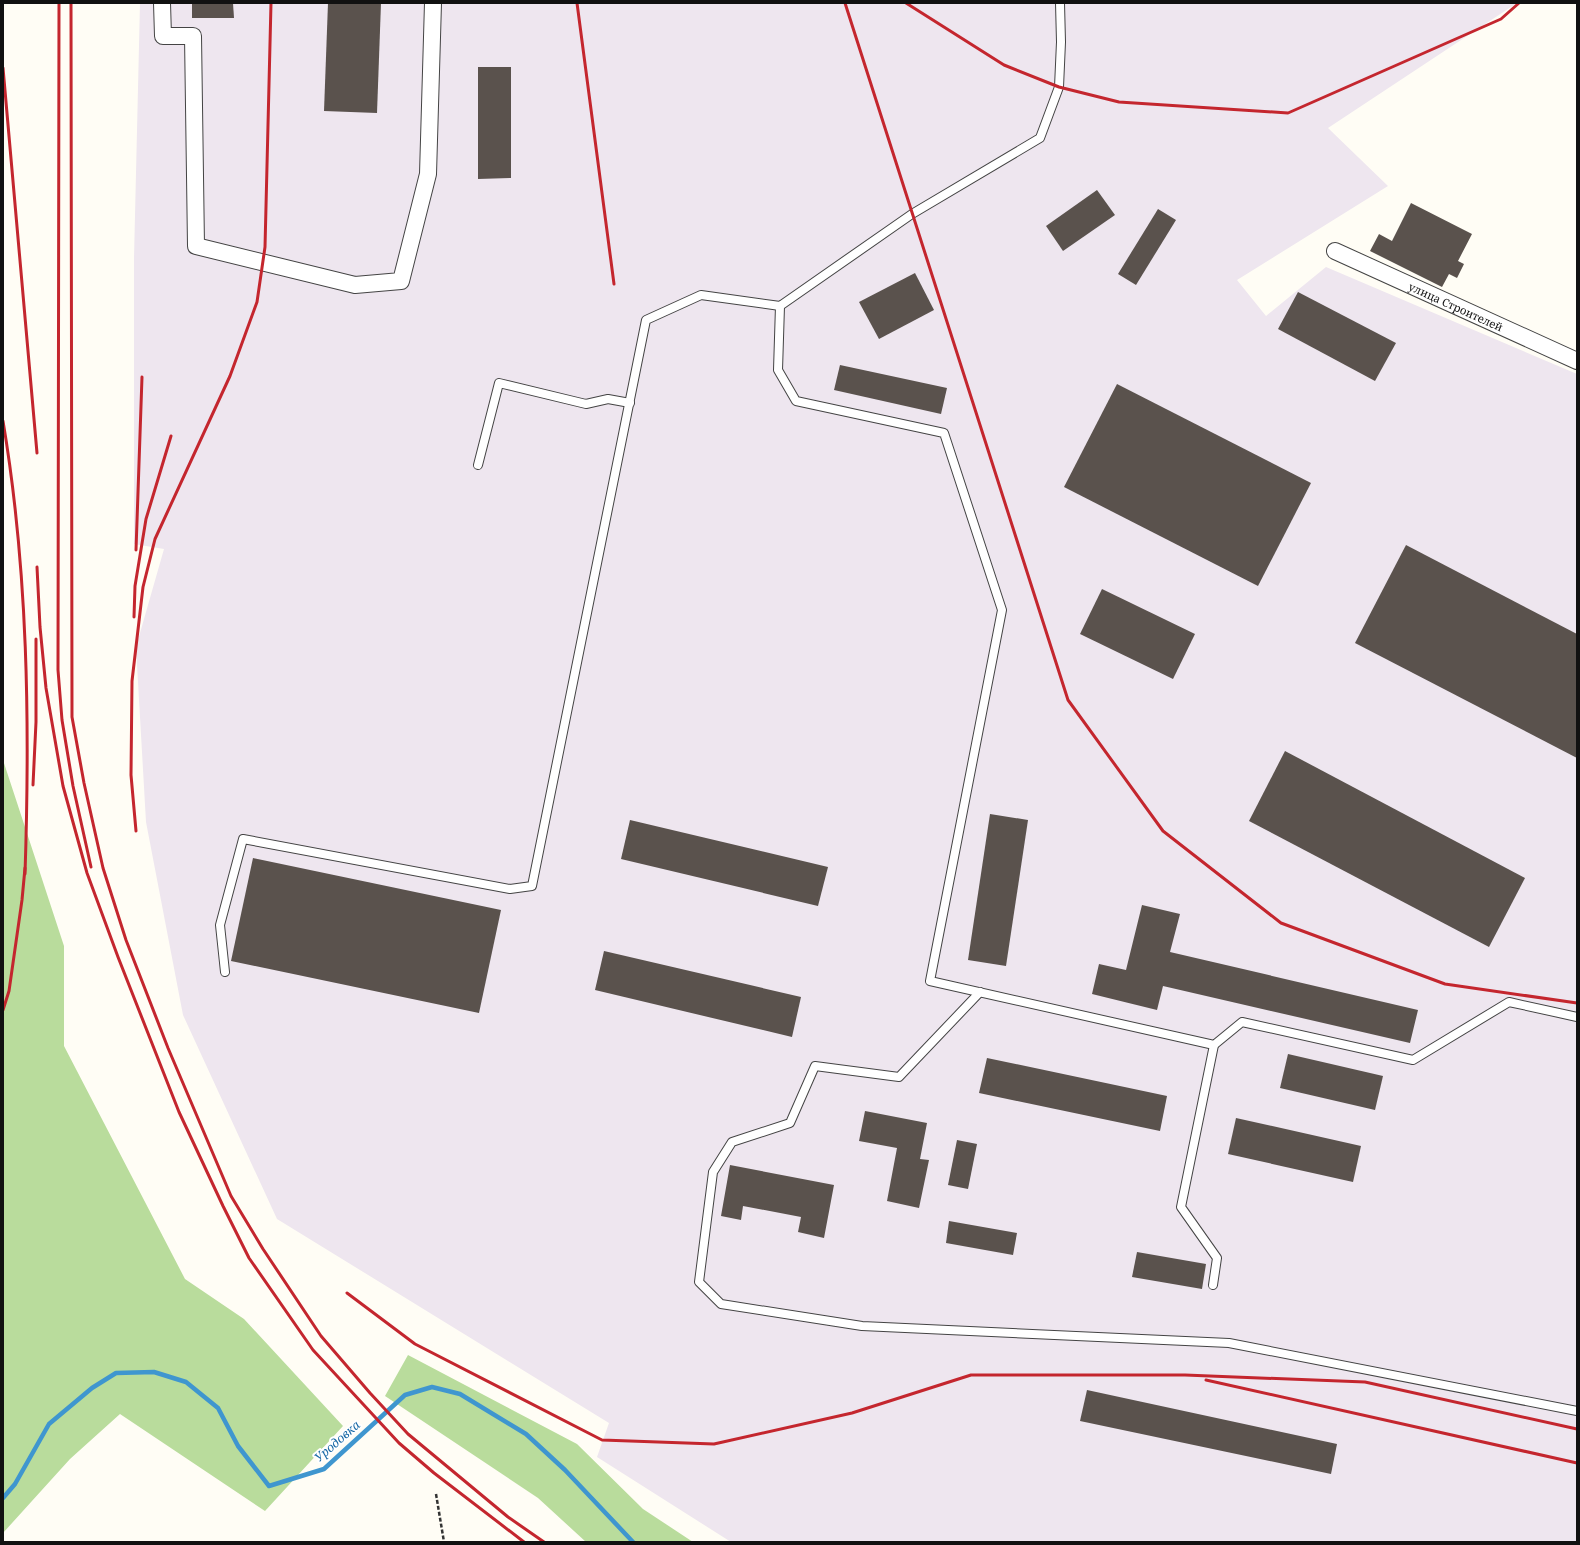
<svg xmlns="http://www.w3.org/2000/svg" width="1580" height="1545" viewBox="0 0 1580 1545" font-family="'Noto Serif',serif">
<rect width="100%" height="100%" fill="#fffdf5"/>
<path fill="#eee6ef" d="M 140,3 L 1517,3 L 1328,128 L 1388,186 L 1237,280 L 1266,316 L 1326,267 L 1577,374 L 1577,1542 L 731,1542 L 597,1457 L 609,1423 L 277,1219 L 183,1015 L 146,822 L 136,647 L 164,549 L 134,544 L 134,258 Z"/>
<g fill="#b9dc9c">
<path d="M 3,760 L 64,946 L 64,1046 L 185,1279 L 244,1319 L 343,1426 L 265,1511 L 120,1414 L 70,1459 L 3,1533 Z"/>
<path d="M 408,1355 L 577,1444 L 643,1509 L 693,1542 L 586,1542 L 538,1498 L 385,1396 Z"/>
</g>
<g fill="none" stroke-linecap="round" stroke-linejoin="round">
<path stroke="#3f96cf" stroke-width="4.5" d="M 3,1498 L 15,1484 L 49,1424 L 92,1388 L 116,1373 L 154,1372 L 186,1382 L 218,1408 L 238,1446 L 269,1486 L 324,1469 L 405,1395 L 432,1387 L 460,1394 L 526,1434 L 565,1470 L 633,1542"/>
</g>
<g fill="#5a524d">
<path d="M 192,3 L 233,3 L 234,18 L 192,18 Z"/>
<path d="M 328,3 L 381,3 L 377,113 L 324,111 Z"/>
<path d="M 478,67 L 511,67 L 511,178 L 478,179 Z"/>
<path d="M 1097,190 L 1115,215 L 1063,251 L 1046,226 Z"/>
<path d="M 1411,203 L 1472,234 L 1458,261 L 1464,264 L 1457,278 L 1449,274 L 1442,287 L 1370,251 L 1379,234 L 1392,241 Z"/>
<path d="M 1158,209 L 1176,220 L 1136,285 L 1118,274 Z"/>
<path d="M 915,273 L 934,310 L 879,339 L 859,302 Z"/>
<path d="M 1298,292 L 1396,343 L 1375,381 L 1278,329 Z"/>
<path d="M 840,365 L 947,388 L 941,414 L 834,390 Z"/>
<path d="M 1117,384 L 1311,483 L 1258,586 L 1064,487 Z"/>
<path d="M 1406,545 L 1577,634 L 1577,758 L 1355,643 Z"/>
<path d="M 1102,589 L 1195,634 L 1173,679 L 1080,634 Z"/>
<path d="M 1285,751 L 1525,878 L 1489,947 L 1249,821 Z"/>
<path d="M 990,814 L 1028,820 L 1006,966 L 968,960 Z"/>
<path d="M 630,820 L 828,867 L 818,906 L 621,859 Z"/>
<path d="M 253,858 L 501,910 L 479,1013 L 231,961 Z"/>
<path d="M 1142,905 L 1180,914 L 1170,952 L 1418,1010 L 1410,1043 L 1163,986 L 1157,1010 L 1092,994 L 1099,964 L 1126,970 Z"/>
<path d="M 604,951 L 801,997 L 792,1037 L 595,990 Z"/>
<path d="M 1288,1054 L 1383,1076 L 1375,1110 L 1280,1088 Z"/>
<path d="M 987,1058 L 1167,1096 L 1160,1131 L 979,1093 Z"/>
<path d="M 865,1111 L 927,1123 L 920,1159 L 929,1160 L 919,1208 L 887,1201 L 897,1148 L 859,1141 Z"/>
<path d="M 1236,1118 L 1361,1146 L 1353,1182 L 1228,1154 Z"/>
<path d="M 957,1140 L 977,1144 L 968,1189 L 948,1185 Z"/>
<path d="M 730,1165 L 834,1185 L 824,1238 L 798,1232 L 801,1217 L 743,1206 L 741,1220 L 721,1216 Z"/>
<path d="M 949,1221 L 1017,1233 L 1013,1255 L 946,1243 Z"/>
<path d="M 1137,1252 L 1206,1264 L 1202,1289 L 1132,1277 Z"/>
<path d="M 1087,1390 L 1337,1444 L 1331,1474 L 1080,1421 Z"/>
</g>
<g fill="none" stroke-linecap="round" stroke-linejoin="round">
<g stroke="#444" stroke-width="10">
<g id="service">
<path d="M 780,306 L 778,370 L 796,401 L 944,433 L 1002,610 L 930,981 L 1214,1045 L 1242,1022 L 1413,1060 L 1509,1002 L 1577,1017"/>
<path d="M 478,465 L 499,383 L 586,404 L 608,399 L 630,403"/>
<path d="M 225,972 L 220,925 L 243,839 L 510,889 L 532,886 L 646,320 L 701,295 L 780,306 L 912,214 L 1040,138 L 1059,87 L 1061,42 L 1060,3"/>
<path d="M 980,992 L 899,1077 L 815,1066 L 790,1123 L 732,1142 L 713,1172 L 699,1282 L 721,1304 L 862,1326 L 1229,1343 L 1577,1411"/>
<path d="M 1213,1285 L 1217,1258 L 1181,1207 L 1214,1045"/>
</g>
</g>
<g stroke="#444" stroke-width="18">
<g id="minor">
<path d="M 162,3 L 163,36 L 193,36 L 196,246 L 355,285 L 401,281 L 428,174 L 433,3"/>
<path id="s1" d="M 1335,251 L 1577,361"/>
</g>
</g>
<path stroke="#333" stroke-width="2.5" stroke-dasharray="4 2" stroke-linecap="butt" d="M 436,1494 L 444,1542"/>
<use href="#service" stroke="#fff" stroke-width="8"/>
<use href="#minor" stroke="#fff" stroke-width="16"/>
<g stroke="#c4262e" stroke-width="3">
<path d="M 59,3 L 58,670 L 62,720 L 73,786 L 91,867"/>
<path d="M 71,3 L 72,717 L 84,783 L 103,868 L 126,940 L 168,1048 L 231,1196 L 263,1249 L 321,1336 L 370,1393 L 408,1434 L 508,1517 L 544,1542"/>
<path d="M 577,3 L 614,284"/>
<path d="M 845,3 L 1068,700 L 1163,831 L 1281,923 L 1445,984 L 1577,1003"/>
<path d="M 906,3 L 1004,65 L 1059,87 L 1119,102 L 1288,113 L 1501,19 L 1519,3"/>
<path d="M 3,68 L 37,453"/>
<path d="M 3,421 C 28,570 30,723 25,874"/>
<path d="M 136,550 L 142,377"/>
<path d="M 37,567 L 40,627 L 46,688 L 63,786 L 87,873 L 118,957 L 179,1112 L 223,1206 L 249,1258 L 313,1350 L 399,1443 L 434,1473 L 524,1542"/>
<path d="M 134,617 L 135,586 L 146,519 L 171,436"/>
<path d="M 33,785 L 36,722 L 36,639"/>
<path d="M 136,831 L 131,775 L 132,681 L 143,587 L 155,539 L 230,376 L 257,302 L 265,247 L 271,3"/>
<path d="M 3,1010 L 9,991 L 22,900 L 25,868"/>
<path d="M 347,1293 L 415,1344 L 602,1440 L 714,1444 L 852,1413 L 971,1375 L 1185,1375 L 1365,1382 L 1577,1429"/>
<path d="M 1206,1380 L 1577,1463"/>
</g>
</g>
<g text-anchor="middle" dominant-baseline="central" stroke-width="4" stroke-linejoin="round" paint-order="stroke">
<g font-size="11" fill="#111" stroke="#fff">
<text stroke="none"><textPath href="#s1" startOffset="133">улица Строителей</textPath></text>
</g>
<g font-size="12" font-style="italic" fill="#1768a6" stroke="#fff">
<text transform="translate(337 1441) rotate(-41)">Уродовка</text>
</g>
</g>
<rect width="1580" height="1545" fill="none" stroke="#111111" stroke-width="8"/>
</svg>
